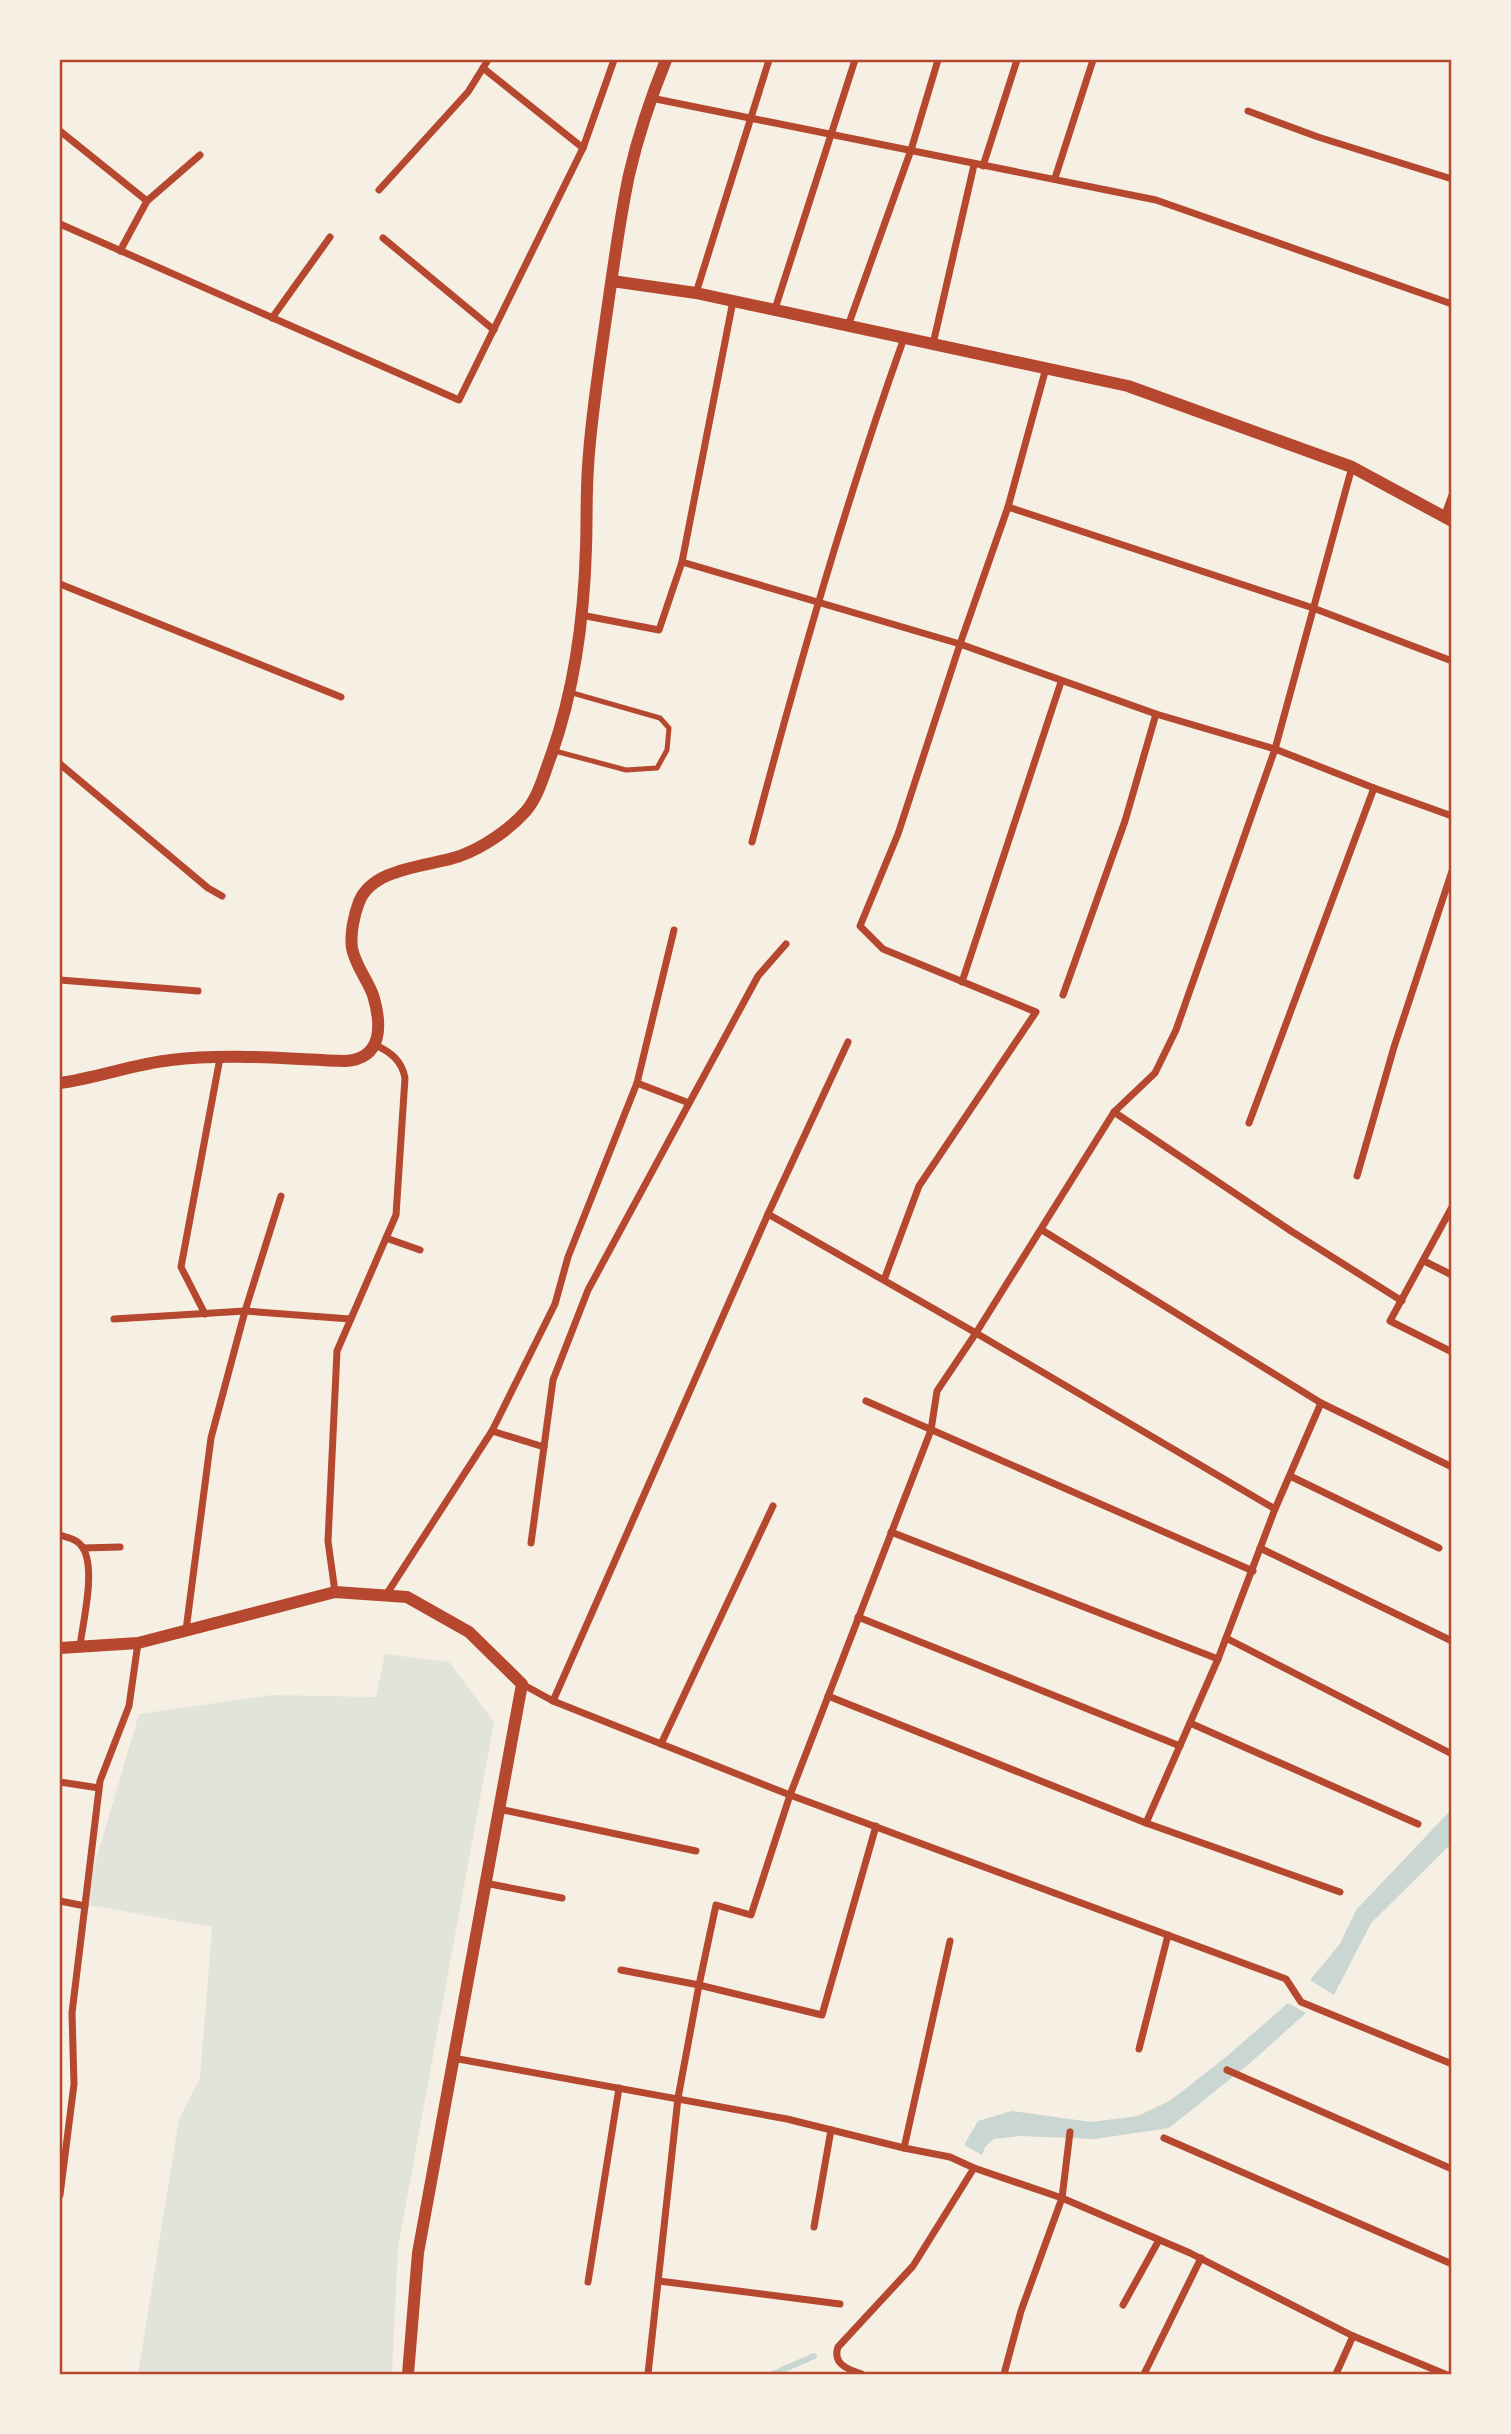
<svg xmlns="http://www.w3.org/2000/svg" width="1511" height="2434" viewBox="0 0 1511 2434" font-family="'Noto Serif',serif">
<rect width="100%" height="100%" fill="#f6efe4"/>
<path fill="#e2e4dc" d="M 385,1654 L 449,1662 L 494,1722 L 398,2248 L 392,2374 L 138,2374 L 179,2119 L 200,2078 L 212,1927 L 83,1904 L 139,1714 L 272,1695 L 376,1697 Z"/>
<g fill="#c9d6d2">
<path d="M 1451,1810 L 1451,1844 L 1371,1923 L 1334,1995 L 1310,1980 L 1340,1944 L 1356,1910 Z"/>
<path d="M 1288,2003 L 1306,2013 L 1249,2064 L 1169,2128 L 1095,2139 L 1020,2136 L 994,2139 L 985,2147 L 982,2155 L 964,2145 L 978,2121 L 1012,2111 L 1091,2122 L 1138,2116 L 1171,2100 L 1226,2057 Z"/>
</g>
<g fill="none" stroke-linecap="round" stroke-linejoin="round">
<path stroke="#c9d6d2" stroke-width="6" d="M 773,2374 L 814,2356"/>
<path stroke="#b5482f" stroke-width="5" d="M 555,751 L 626,770 L 657,768 L 667,750 L 669,728 L 660,718 L 569,692"/>
<g stroke="#b5482f" stroke-width="7">
<path d="M 483,68 L 583,148"/>
<path d="M 651,98 L 1156,200 L 1452,304"/>
<path d="M 1248,111 L 1318,137 L 1452,179"/>
<path d="M 60,131 L 147,201"/>
<path d="M 983,166 L 1017,60"/>
<path d="M 1055,178 L 1093,60"/>
<path d="M 379,190 L 468,92 L 488,60"/>
<path d="M 60,224 L 459,400 L 583,148 L 614,60"/>
<path d="M 383,238 L 494,330"/>
<path d="M 120,251 L 147,201 L 200,155"/>
<path d="M 696,293 L 769,60"/>
<path d="M 774,312 L 855,60"/>
<path d="M 272,318 L 330,237"/>
<path d="M 848,326 L 911,150 L 938,60"/>
<path d="M 933,344 L 974,165"/>
<path d="M 1008,507 L 1313,608 L 1452,661"/>
<path d="M 1444,517 L 1452,495"/>
<path d="M 682,562 L 960,644 L 1156,714 L 1275,749 L 1374,788 L 1452,816"/>
<path d="M 60,584 L 341,697"/>
<path d="M 581,615 L 659,630 L 682,562 L 733,301"/>
<path d="M 60,764 L 208,888 L 222,896"/>
<path d="M 752,842 C 797,672 845,503 904,338"/>
<path d="M 60,980 L 198,991"/>
<path d="M 962,982 L 1061,682"/>
<path d="M 1063,995 L 1125,821 L 1156,714"/>
<path d="M 637,1083 L 689,1103"/>
<path d="M 1114,1112 L 1291,1231 L 1402,1301"/>
<path d="M 1249,1123 L 1374,788"/>
<path d="M 1357,1176 L 1394,1047 L 1452,871"/>
<path d="M 1452,1207 L 1390,1321 L 1452,1352"/>
<path d="M 768,1214 L 976,1333 L 1275,1509"/>
<path d="M 1042,1230 L 1321,1403 L 1452,1467"/>
<path d="M 386,1238 L 420,1250"/>
<path d="M 1424,1261 L 1452,1275"/>
<path d="M 884,1280 L 919,1186 L 1036,1012 L 883,949 L 860,926 L 898,834 L 960,644 L 1008,507 L 1046,368"/>
<path d="M 205,1314 L 181,1267 L 220,1058"/>
<path d="M 114,1319 L 245,1311 L 350,1319"/>
<path d="M 866,1401 L 1253,1571"/>
<path d="M 492,1431 L 544,1447"/>
<path d="M 1290,1476 L 1439,1548"/>
<path d="M 891,1532 L 1218,1659"/>
<path d="M 60,1535 C 68,1538 78,1539 83,1548 C 96,1570 83,1621 80,1646"/>
<path d="M 531,1543 L 553,1380 L 588,1290 L 758,976 L 786,944"/>
<path d="M 83,1548 L 120,1547"/>
<path d="M 1260,1548 L 1452,1641"/>
<path d="M 335,1592 L 328,1541 L 337,1351 L 396,1215 L 405,1078 C 402,1061 391,1052 375,1045"/>
<path d="M 386,1595 L 492,1431 L 555,1304 L 568,1257 L 637,1083 L 674,930"/>
<path d="M 858,1617 L 1180,1746"/>
<path d="M 186,1630 L 211,1438 L 245,1311 L 281,1196"/>
<path d="M 1226,1638 L 1452,1754"/>
<path d="M 522,1684 L 553,1701 L 790,1795 L 1286,1979 L 1301,2002 L 1452,2064"/>
<path d="M 828,1696 L 1146,1823 L 1340,1892"/>
<path d="M 553,1701 L 768,1214 L 848,1042"/>
<path d="M 1190,1723 L 1418,1824"/>
<path d="M 661,1744 L 773,1506"/>
<path d="M 60,1782 L 99,1788"/>
<path d="M 499,1809 L 696,1851"/>
<path d="M 1146,1823 L 1218,1659 L 1275,1509 L 1321,1403"/>
<path d="M 485,1883 L 562,1898"/>
<path d="M 60,1901 L 85,1906"/>
<path d="M 621,1970 L 699,1985 L 822,2015 L 876,1826"/>
<path d="M 1139,2049 L 1168,1935"/>
<path d="M 453,2058 L 787,2119 L 904,2148 L 950,2157 L 974,2168 L 1062,2198 L 1190,2253 L 1353,2336 L 1445,2374"/>
<path d="M 1227,2070 L 1452,2169"/>
<path d="M 1164,2138 L 1452,2264"/>
<path d="M 904,2148 L 950,1941"/>
<path d="M 60,2195 L 74,2084 L 72,2013 L 100,1781 L 129,1706 L 138,1643"/>
<path d="M 814,2227 L 831,2130"/>
<path d="M 659,2281 L 840,2304"/>
<path d="M 588,2282 L 619,2088"/>
<path d="M 1123,2305 L 1159,2240"/>
<path d="M 648,2374 L 678,2098 L 699,1985 L 716,1905 L 751,1915 L 790,1795 L 931,1430 L 937,1391 L 976,1333 L 1114,1112 L 1155,1073 L 1176,1030 L 1275,749 L 1352,467"/>
<path d="M 862,2374 C 849,2370 832,2364 838,2347 L 913,2266 L 974,2168"/>
<path d="M 1004,2374 L 1021,2311 L 1062,2198 L 1070,2132"/>
<path d="M 1144,2374 L 1201,2258"/>
<path d="M 1336,2374 L 1353,2336"/>
<path d="M 1451,2374 L 1452,2374"/>
</g>
<g stroke="#b5482f" stroke-width="12">
<path d="M 612,281 L 696,293 L 1128,386 L 1352,467 L 1452,521"/>
<path d="M 60,1083 C 97,1078 134,1064 171,1060 C 228,1053 288,1059 345,1061 C 383,1059 382,1025 373,995 C 367,979 355,965 352,948 C 350,934 354,915 359,902 C 373,867 428,867 460,856 C 484,847 509,830 526,811 C 539,796 545,771 552,753 C 575,687 584,618 586,548 C 587,521 586,494 588,467 C 591,417 599,368 606,318 C 613,271 619,222 629,175 C 638,136 651,97 666,60"/>
<path d="M 60,1648 L 138,1643 L 335,1592 L 407,1597 L 469,1632 L 522,1684 L 418,2253 L 408,2374"/>
</g>
</g>
<rect width="1511" height="2434" fill="none" stroke="#f6efe4" stroke-width="122"/>
<rect x="61" y="61" width="1389" height="2312" fill="none" stroke="#b5482f" stroke-width="2.5"/>
</svg>
